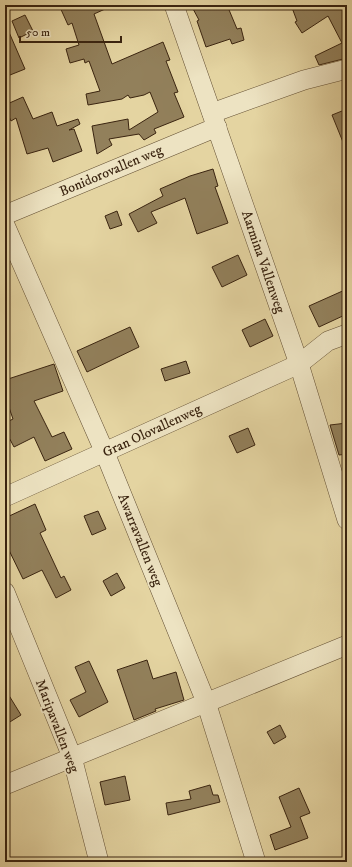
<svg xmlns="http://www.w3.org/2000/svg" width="352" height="867" viewBox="0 0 352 867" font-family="'IM FELL DW Pica',serif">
<rect width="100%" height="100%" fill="#e4d4a1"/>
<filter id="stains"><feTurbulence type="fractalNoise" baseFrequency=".005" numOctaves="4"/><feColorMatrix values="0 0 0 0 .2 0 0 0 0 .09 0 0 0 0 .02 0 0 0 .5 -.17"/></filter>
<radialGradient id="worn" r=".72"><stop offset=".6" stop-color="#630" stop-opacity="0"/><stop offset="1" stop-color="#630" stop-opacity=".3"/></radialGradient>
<g fill="#92805b" stroke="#3a2410">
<path d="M 59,5 L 114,5 L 94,14 L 112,64 L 163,42 L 170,60 L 166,61 L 178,92 L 174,93 L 184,117 L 154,129 L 156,133 L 144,140 L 139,134 L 109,139 L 112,145 L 97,154 L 92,126 L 128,119 L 129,130 L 158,112 L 150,92 L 144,95 L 130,98 L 128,95 L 122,99 L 88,105 L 86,94 L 100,91 L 89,61 L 85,63 L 84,59 L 70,63 L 66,49 L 79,45 L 72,23 L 68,25 Z"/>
<path d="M 191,5 L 227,5 L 237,29 L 241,28 L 244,40 L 232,44 L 230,39 L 206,47 L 197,21 L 199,20 Z"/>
<path d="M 291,5 L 344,5 L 343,6 L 347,15 L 347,58 L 319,65 L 315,56 L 342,43 L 328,16 L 302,33 L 295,22 L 297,21 Z"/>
<path d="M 25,15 L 33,31 L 19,38 L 12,21 Z"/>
<path d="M 5,23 L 25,69 L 5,77 Z"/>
<path d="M 23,97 L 33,119 L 52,112 L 57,126 L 78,119 L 80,124 L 69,130 L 74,129 L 82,151 L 53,162 L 48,148 L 27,154 L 16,118 L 11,121 L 5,108 L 5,105 Z"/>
<path d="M 347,109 L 347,152 L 332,115 Z"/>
<path d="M 213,169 L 218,186 L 215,187 L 228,223 L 197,234 L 185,198 L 151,212 L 157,223 L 138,232 L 129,214 L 163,196 L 160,189 L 190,176 Z"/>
<path d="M 117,211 L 122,225 L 110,229 L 105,216 Z"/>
<path d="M 238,255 L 247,275 L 222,287 L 212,267 Z"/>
<path d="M 347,289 L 347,314 L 319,327 L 309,306 Z"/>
<path d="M 265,319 L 273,336 L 250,347 L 242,330 Z"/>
<path d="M 130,327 L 139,347 L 87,372 L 77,351 Z"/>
<path d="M 186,361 L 190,373 L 165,381 L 161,369 Z"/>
<path d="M 54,364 L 63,391 L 34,401 L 52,437 L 64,432 L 72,449 L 45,461 L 34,437 L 14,447 L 5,430 L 5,423 L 13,419 L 5,396 L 5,380 Z"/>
<path d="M 347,423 L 347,454 L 339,455 L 330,425 Z"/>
<path d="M 248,428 L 255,445 L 237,453 L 229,436 Z"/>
<path d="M 35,504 L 46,530 L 40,533 L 61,578 L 64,576 L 71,590 L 56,598 L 42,570 L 23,579 L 5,542 L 5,518 Z"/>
<path d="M 98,511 L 106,529 L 92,535 L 84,516 Z"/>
<path d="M 117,573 L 125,588 L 111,596 L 103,581 Z"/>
<path d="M 147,660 L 153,679 L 176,672 L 184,700 L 155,709 L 156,711 L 134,720 L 117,670 Z"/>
<path d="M 89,661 L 108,702 L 79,717 L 70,700 L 86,692 L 75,667 Z"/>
<path d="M 5,689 L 21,715 L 5,725 Z"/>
<path d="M 280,725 L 286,737 L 274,744 L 267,732 Z"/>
<path d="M 125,776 L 130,800 L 105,805 L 100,782 Z"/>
<path d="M 210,785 L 213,795 L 218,795 L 220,802 L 168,815 L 166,803 L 191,799 L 189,791 Z"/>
<path d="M 299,788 L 310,813 L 300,817 L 308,838 L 275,850 L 270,835 L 291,827 L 279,797 Z"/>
</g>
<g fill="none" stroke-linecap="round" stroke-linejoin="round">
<g stroke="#645034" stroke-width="20">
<g id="minor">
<path d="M 174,5 L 299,364 L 347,520"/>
<path d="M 212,113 L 304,80 L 347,69"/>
<path d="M 5,215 L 217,127"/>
<path d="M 5,225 L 105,453 L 206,702 L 256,862"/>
<path d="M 5,497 L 299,364 L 328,341 L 347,334"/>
<path d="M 5,592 L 72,757 L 99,862"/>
<path d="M 5,785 L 347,645"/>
</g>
</g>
<use href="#minor" stroke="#ede3c2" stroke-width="19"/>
</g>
<g text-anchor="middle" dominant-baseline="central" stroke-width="3.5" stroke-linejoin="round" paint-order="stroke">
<g font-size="14" fill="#3a2410" stroke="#ede3c2">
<text transform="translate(111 171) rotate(-23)">Bonidorovallen weg</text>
<text transform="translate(263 262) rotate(71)">Aarmina Vallenweg</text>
<text transform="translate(152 431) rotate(-25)">Gran Olovallenweg</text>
<text transform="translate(140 540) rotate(68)">Awarravallen weg</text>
<text transform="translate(57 726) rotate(69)">Maripavallen weg</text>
</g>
</g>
<rect width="352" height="867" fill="none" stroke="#e4d4a1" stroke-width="20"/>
<rect x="6" y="6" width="340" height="855" fill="none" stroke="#3a2410" stroke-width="2"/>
<rect x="10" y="10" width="332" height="847" fill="none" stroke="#3a2410"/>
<path d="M20 36v6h101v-6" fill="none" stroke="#3a2410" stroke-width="2"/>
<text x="26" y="36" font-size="12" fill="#3a2410" stroke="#ede3c2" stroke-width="3" paint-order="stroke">50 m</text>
<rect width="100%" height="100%" filter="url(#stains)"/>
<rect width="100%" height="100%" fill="url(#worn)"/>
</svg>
